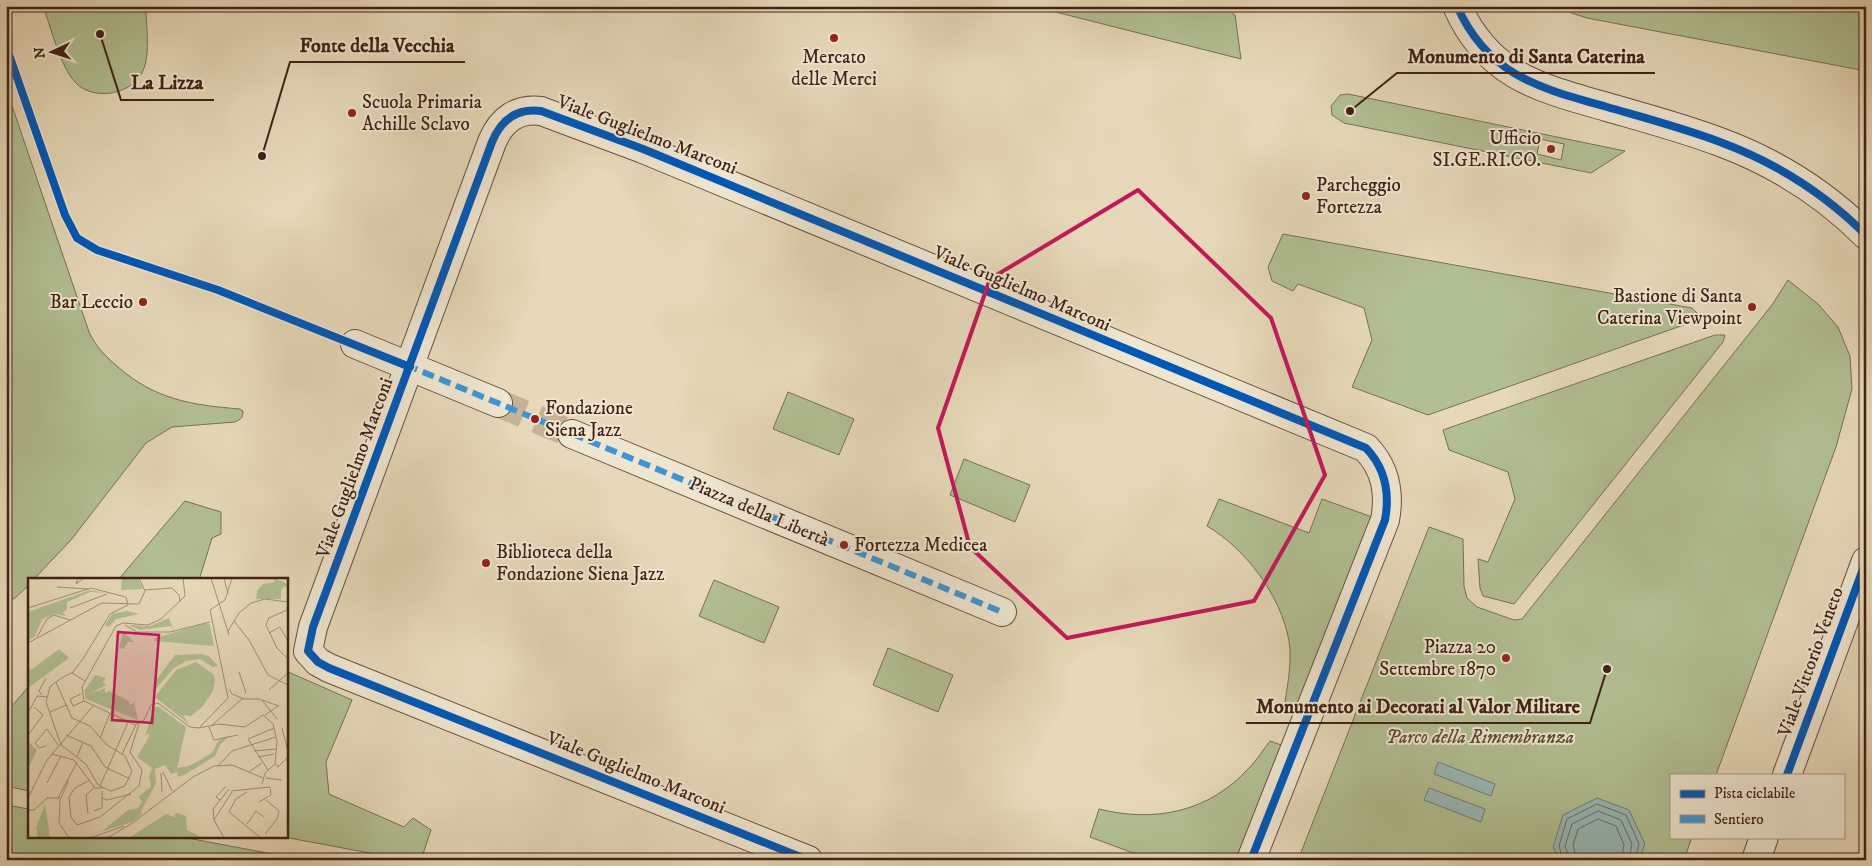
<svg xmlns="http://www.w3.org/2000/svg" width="1872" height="866" viewBox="0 0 1872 866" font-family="'IM FELL DW Pica',serif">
<rect width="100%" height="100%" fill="#e6d8b8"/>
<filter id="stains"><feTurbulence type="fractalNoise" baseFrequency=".004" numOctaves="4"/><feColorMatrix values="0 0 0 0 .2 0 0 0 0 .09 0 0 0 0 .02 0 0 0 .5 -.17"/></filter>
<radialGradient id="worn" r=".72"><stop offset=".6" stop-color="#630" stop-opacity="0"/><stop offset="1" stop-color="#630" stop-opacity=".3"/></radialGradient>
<g fill="#b1bf92" stroke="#797054" fill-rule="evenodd">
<path d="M 43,6 L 146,6 C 146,43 158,84 111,93 C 100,95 84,92 76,83 C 60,67 51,27 43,6 Z"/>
<path d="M 1032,6 L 1222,6 L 1235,15 L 1241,59 Z"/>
<path d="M 1550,6 L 1866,6 L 1866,71 L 1587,18 Z"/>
<path d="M 6,88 L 89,332 C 96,347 105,356 118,367 C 156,400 192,405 240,409 L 243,411 C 243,418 241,419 235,422 L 172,427 L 146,443 L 71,540 L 33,580 L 29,580 L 29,585 L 15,598 L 6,603 Z"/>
<path d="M 1348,94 L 1625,151 L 1591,173 L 1344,123 L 1332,115 L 1331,106 L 1340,95 ZM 1540,139 L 1564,144 L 1561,160 L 1537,154 Z"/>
<path d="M 1283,234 L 1692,308 L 1699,315 L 1695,321 L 1428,415 L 1352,387 L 1372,340 L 1364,308 L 1298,284 L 1293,291 L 1272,281 L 1268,267 Z"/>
<path d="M 1788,280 L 1818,304 L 1838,327 L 1850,356 L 1852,389 L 1836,447 L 1716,775 L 1671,775 L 1671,837 L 1692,837 L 1684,860 L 1298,860 L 1429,527 L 1463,539 L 1464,586 L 1467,598 L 1477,607 L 1514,620 L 1522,619 L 1772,305 Z"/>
<path d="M 1715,335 L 1725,335 L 1723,342 L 1514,604 L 1483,596 L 1480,588 L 1478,559 L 1488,562 L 1515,499 L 1508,472 L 1449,450 L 1443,430 Z"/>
<path d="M 788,392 L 854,419 L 839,455 L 773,429 Z"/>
<path d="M 964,459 L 1030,485 L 1015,522 L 950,495 Z"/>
<path d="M 1219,499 L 1309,533 L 1322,499 L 1372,517 L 1298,706 L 1285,702 C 1288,683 1292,660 1289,641 C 1281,596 1246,549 1207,526 Z"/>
<path d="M 185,501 L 221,512 L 221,534 L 212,538 L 199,580 L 118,580 Z"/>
<path d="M 714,580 L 779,607 L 764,643 L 699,616 Z"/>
<path d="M 888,648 L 953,675 L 938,712 L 873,685 Z"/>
<path d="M 286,671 L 352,700 L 326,762 L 329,794 L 404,827 L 413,818 L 431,830 L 423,854 L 407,860 L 284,837 L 286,837 Z"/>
<path d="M 29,686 L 29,791 L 6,786 L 6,713 Z"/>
<path d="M 1270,741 L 1284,746 L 1238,860 L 1152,860 L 1090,837 L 1099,809 C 1155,823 1209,812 1249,768 C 1257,760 1263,750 1270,741 Z"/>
<path d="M 6,805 L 29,809 L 29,837 L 182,837 L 304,860 L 6,860 Z"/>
</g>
<g fill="#97b8b6" stroke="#757c76">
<path d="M 1438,762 L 1495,784 L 1491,796 L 1434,774 Z"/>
<path d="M 1429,788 L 1485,809 L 1481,822 L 1424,800 Z"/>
<path d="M 1597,798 L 1629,810 L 1645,844 L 1639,860 L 1559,860 L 1553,847 L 1563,815 Z"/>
</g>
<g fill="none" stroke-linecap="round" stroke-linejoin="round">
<g stroke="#6c6c66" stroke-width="1">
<path d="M 1563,860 L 1559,846 L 1567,819 L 1597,804 L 1626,815 L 1639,844 L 1635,860"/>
<path d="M 1570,860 L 1565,846 L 1572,824 L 1598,811 L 1621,820 L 1632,844 L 1629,860"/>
<path d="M 1577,860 L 1573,845 L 1578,829 L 1598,819 L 1616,826 L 1624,845 L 1621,860"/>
</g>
<path stroke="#c5b398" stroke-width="28" stroke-dasharray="28 14" stroke-linecap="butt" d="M 498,403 L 572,434"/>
<g stroke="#6a4f3e" stroke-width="30">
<g id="pedestrian">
<path d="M 355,344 L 498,403"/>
<path d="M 572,434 L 1002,612"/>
<path d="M 808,860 L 329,668 L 318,662 L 308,651 L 313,627 L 492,142 C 501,120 517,108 541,111 L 643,149 L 1366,448 C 1386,469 1390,493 1385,520 L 1251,860"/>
</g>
</g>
<g stroke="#6a4f3e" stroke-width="30">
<g id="tertiary">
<path d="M 1457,6 C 1488,76 1540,88 1607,107 C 1645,118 1683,128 1720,142 C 1774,162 1825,194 1866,235"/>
<path d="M 1787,775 L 1866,561"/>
<path d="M 1756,860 L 1764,837"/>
</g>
</g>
<use href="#pedestrian" stroke="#efe6d1" stroke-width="28"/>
<use href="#tertiary" stroke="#efe6d1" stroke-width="28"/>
<path stroke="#3f95d4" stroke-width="6" stroke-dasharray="12 6" stroke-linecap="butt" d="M 406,365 L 1002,612"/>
<g stroke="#efe6d1" stroke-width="11">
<g id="cycleway">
<path d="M 1457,6 C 1488,76 1540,88 1607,107 C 1645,118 1683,128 1720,142 C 1774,162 1825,194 1866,235"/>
<path d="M 6,46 L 65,215 L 77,238 L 97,250 L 218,290 L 410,367"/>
<path d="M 1787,775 L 1866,561"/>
<path d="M 808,860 L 329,668 L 318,662 L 308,651 L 313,627 L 492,142 C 501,120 517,108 541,111 L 643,149 L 1366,448 C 1386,469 1390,493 1385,520 L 1251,860"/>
</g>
</g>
<use href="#cycleway" stroke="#0057b8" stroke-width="8"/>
</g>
<path fill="none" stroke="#c2185b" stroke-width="4" stroke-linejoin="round" d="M 1138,190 L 1271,318 L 1325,475 L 1254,601 L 1067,638 L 970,547 L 938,428 L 990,279 Z"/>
<g fill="#8f2418" stroke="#efe6d1" stroke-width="2">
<circle cx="834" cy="38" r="5"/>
<circle cx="352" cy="113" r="5"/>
<circle cx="1551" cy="149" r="5"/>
<circle cx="1306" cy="196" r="5"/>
<circle cx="143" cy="302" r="5"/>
<circle cx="1752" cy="307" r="5"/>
<circle cx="535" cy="419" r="5"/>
<circle cx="844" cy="545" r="5"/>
<circle cx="486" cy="563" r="5"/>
<circle cx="1506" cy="658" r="5"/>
</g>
<g text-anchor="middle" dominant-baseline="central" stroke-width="4" stroke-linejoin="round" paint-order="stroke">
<g font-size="19" fill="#412116" stroke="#efe6d1" text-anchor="start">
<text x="834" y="57" text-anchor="middle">Mercato<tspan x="834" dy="22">delle Merci</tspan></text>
<text x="362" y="102">Scuola Primaria<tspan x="362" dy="22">Achille Sclavo</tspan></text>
<text x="1541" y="138" text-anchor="end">Ufficio<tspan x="1541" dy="22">SI.GE.RI.CO.</tspan></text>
<text x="1316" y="185">Parcheggio<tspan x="1316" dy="22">Fortezza</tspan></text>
<text x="1742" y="296" text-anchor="end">Bastione di Santa<tspan x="1742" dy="22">Caterina Viewpoint</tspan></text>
<text x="133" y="302" text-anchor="end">Bar Leccio</text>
<text x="545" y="408">Fondazione<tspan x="545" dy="22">Siena Jazz</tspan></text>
<text x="854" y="545">Fortezza Medicea</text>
<text x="496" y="552">Biblioteca della<tspan x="496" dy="22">Fondazione Siena Jazz</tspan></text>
<text x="1496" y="647" text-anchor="end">Piazza 20<tspan x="1496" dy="22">Settembre 1870</tspan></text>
</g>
<g font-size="19" fill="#412116" stroke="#efe6d1">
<text transform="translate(647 135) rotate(21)">Viale Guglielmo Marconi</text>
<text transform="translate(1022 289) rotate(23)">Viale Guglielmo Marconi</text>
<text transform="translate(355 468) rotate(-70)">Viale Guglielmo Marconi</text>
<text transform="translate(759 512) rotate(23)">Piazza della Libertà</text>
<text transform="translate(1811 662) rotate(-70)">Viale Vittorio Veneto</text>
<text transform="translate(636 773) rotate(22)">Viale Guglielmo Marconi</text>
</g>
<g font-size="19" font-style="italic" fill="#5d4835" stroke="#efe6d1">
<text x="1480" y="737">Parco della Rimembranza</text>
</g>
</g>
<g transform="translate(28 578)">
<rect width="260" height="260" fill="#e6d8b8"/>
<path d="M 94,0 L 110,0 L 115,11 L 93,12 ZM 245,0 L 260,6 L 260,10 L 256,8 L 253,13 L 253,21 L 228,21 L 229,13 L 235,6 L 247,4 ZM 62,12 L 78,15 L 62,14 L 39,24 L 39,31 L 35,35 L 38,38 L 27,36 L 14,41 L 7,59 L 0,62 L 0,34 ZM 99,33 L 111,36 L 88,41 L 81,49 L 77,47 L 84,36 ZM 141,40 L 145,51 L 143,48 L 112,52 L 100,47 L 122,48 ZM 178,45 L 182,47 L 186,68 L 126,63 L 127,60 ZM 95,53 L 106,64 L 100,64 L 96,71 L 92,70 L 90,75 ZM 31,71 L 41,80 L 0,110 L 0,89 L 3,92 ZM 173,76 L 181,78 L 190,88 L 185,89 L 172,81 L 158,83 L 146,90 L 124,115 L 129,101 L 147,77 ZM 168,84 L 185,96 L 187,102 L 185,113 L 175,128 L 163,138 L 155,137 L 161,146 L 127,119 L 148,92 ZM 67,97 L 78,100 L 75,104 L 78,107 L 61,116 L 77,110 L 77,115 L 81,113 L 101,123 L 102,127 L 106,124 L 110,142 L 58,121 L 56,113 ZM 126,129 L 131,129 L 158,149 L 149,190 L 161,188 L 179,178 L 185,174 L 190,163 L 202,157 L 192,167 L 187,178 L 158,196 L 150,199 L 149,194 L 143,196 L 137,187 L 127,191 L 128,205 L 113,233 L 114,236 L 104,244 L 53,260 L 74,253 L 100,232 L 110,230 L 114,224 L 111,218 L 123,209 L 121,199 L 124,190 L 109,179 L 121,159 L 121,155 L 117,158 ZM 0,163 L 9,172 L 0,191 ZM 17,226 L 22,260 L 10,260 L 8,250 ZM 149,235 L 158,238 L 159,252 L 175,260 L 101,260 L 138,236 L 149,240 L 146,237 Z" fill="#b1bf92"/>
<path fill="none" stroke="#a48f77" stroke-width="1" d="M 50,0 L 48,6 L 56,0M 155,0 L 157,18 L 133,41 L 120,47 L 95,45 L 88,48 L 54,109 L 56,123 L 107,147 L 116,142 L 123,127 L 130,125 L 162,149 L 171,150 L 200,120 L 182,32M 183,0 L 201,57M 196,0 L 200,16M 29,9 L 61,11M 144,10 L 151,17 L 152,24M 117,12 L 144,10M 260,24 L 259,32 L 241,40 L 238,47 L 249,70 L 260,81M 0,30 L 63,10M 42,30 L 79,16M 182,32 L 197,22 L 204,0M 206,43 L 221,62 L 240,97 L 260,107M 97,47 L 109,54 L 142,54 L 182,44M 200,53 L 211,35 L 223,25 L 237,21 L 260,24M 241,55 L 252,49 L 260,63M 9,59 L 19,41 L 26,37 L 42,42M 0,65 L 74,25 L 111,26 L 117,13 L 111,0M 211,94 L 218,115M 44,95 L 57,103M 28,104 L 44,140 L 62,148 L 79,167 L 97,178 L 104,193 L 97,208 L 83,213 L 70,207 L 58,186 L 33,167 L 18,124 L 22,109 L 25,106 L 37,98 L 44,95 L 55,81 L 82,36 L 100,27 L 98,19 L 63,10M 201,111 L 204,116 L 216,121 L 231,121 L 251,128M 241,112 L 260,95M 53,116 L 42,121 L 45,128 L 56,123M 14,117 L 11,113 L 18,100M 234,122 L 249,141M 22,134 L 38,127M 0,135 L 9,118 L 19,119M 237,137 L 250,128M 183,148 L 215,120M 181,149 L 186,162 L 210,157M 171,150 L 191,146 L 217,149 L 235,137 L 245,146 L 249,164 L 247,185 L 250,189 L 260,179M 254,150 L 260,173M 0,157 L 15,137 L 6,129M 38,157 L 63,168 L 77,189 L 102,201M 72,160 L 82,136M 18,168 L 11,170 L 7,165 L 19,151 L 30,167M 226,173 L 248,171M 24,176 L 46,182 L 67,210 L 75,210M 94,176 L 108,147M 49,179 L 55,164M 230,179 L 246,176M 191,187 L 204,173 L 248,159M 240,192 L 220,161 L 246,150M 135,194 L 144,213M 221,194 L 234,185M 133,195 L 134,214M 165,199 L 186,188 L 204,187 L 235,200M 238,200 L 254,202M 39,201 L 40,204 L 32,222 L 31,245 L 41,260M 62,202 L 47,210 L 41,219 L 43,239 L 49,247 L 72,239 L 111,208 L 114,192 L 102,174 L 111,146M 19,205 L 33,178M 234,206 L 237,195 L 247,186M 72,208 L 100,144M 74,213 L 74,220 L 79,222 L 103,216M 203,213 L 242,209 L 243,217 L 231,224M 219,214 L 208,221 L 201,234 L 233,260M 0,220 L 19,182 L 65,128M 30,220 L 49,184M 192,222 L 188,219 L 198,208M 0,232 L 6,232 L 19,220 L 32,220M 66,233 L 74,230 L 74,220M 60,236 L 58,217 L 66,210M 186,242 L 185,231 L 201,211M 219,246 L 228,233 L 236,239M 237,256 L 249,241 L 251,233 L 238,222M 62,260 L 96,248M 79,260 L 103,246 L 165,199M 196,260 L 186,242 L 204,214"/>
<path fill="#c2185b" fill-opacity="0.15" stroke="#c2185b" stroke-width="2.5" d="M 90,54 L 131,57 L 124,145 L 84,142 Z"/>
<rect width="260" height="260" fill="none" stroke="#412116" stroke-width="2.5"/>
</g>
<path fill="none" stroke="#412116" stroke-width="2" d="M262 156L290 62H465M1350 111L1397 73H1655M100 34L121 100H214M1607 669L1590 723H1246"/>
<g fill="#412116" stroke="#efe6d1" stroke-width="2">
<circle cx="262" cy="156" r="5"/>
<circle cx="1350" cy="111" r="5"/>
<circle cx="100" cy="34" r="5"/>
<circle cx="1607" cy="669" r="5"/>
</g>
<g font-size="20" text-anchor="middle" font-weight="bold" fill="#412116" stroke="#efe6d1" stroke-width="4" stroke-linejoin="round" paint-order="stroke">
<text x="377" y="52">Fonte della Vecchia</text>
<text x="1526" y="63">Monumento di Santa Caterina</text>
<text x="167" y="89">La Lizza</text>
<text x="1418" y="713">Monumento ai Decorati al Valor Militare</text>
</g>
<rect width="1872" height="866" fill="none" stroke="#e6d8b8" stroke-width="25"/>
<rect x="8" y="8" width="1857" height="851" fill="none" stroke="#412116" stroke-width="2.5"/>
<rect x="12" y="12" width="1847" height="841" fill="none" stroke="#412116"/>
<rect x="1670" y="774" width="175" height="65" fill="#efe6d1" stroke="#a99786"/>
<rect x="1680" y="790" width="25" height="8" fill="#0057b8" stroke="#a99786"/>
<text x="1714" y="798" font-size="15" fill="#412116">Pista ciclabile</text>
<rect x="1680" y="815" width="25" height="8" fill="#3f95d4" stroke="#a99786"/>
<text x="1714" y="824" font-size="15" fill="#412116">Sentiero</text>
<g transform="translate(52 52) rotate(266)" stroke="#efe6d1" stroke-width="4" paint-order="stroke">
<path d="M0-4L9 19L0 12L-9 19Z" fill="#412116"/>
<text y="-8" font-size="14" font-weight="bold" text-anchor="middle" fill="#412116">N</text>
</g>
<rect width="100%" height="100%" filter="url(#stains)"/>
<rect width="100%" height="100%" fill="url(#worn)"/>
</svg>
